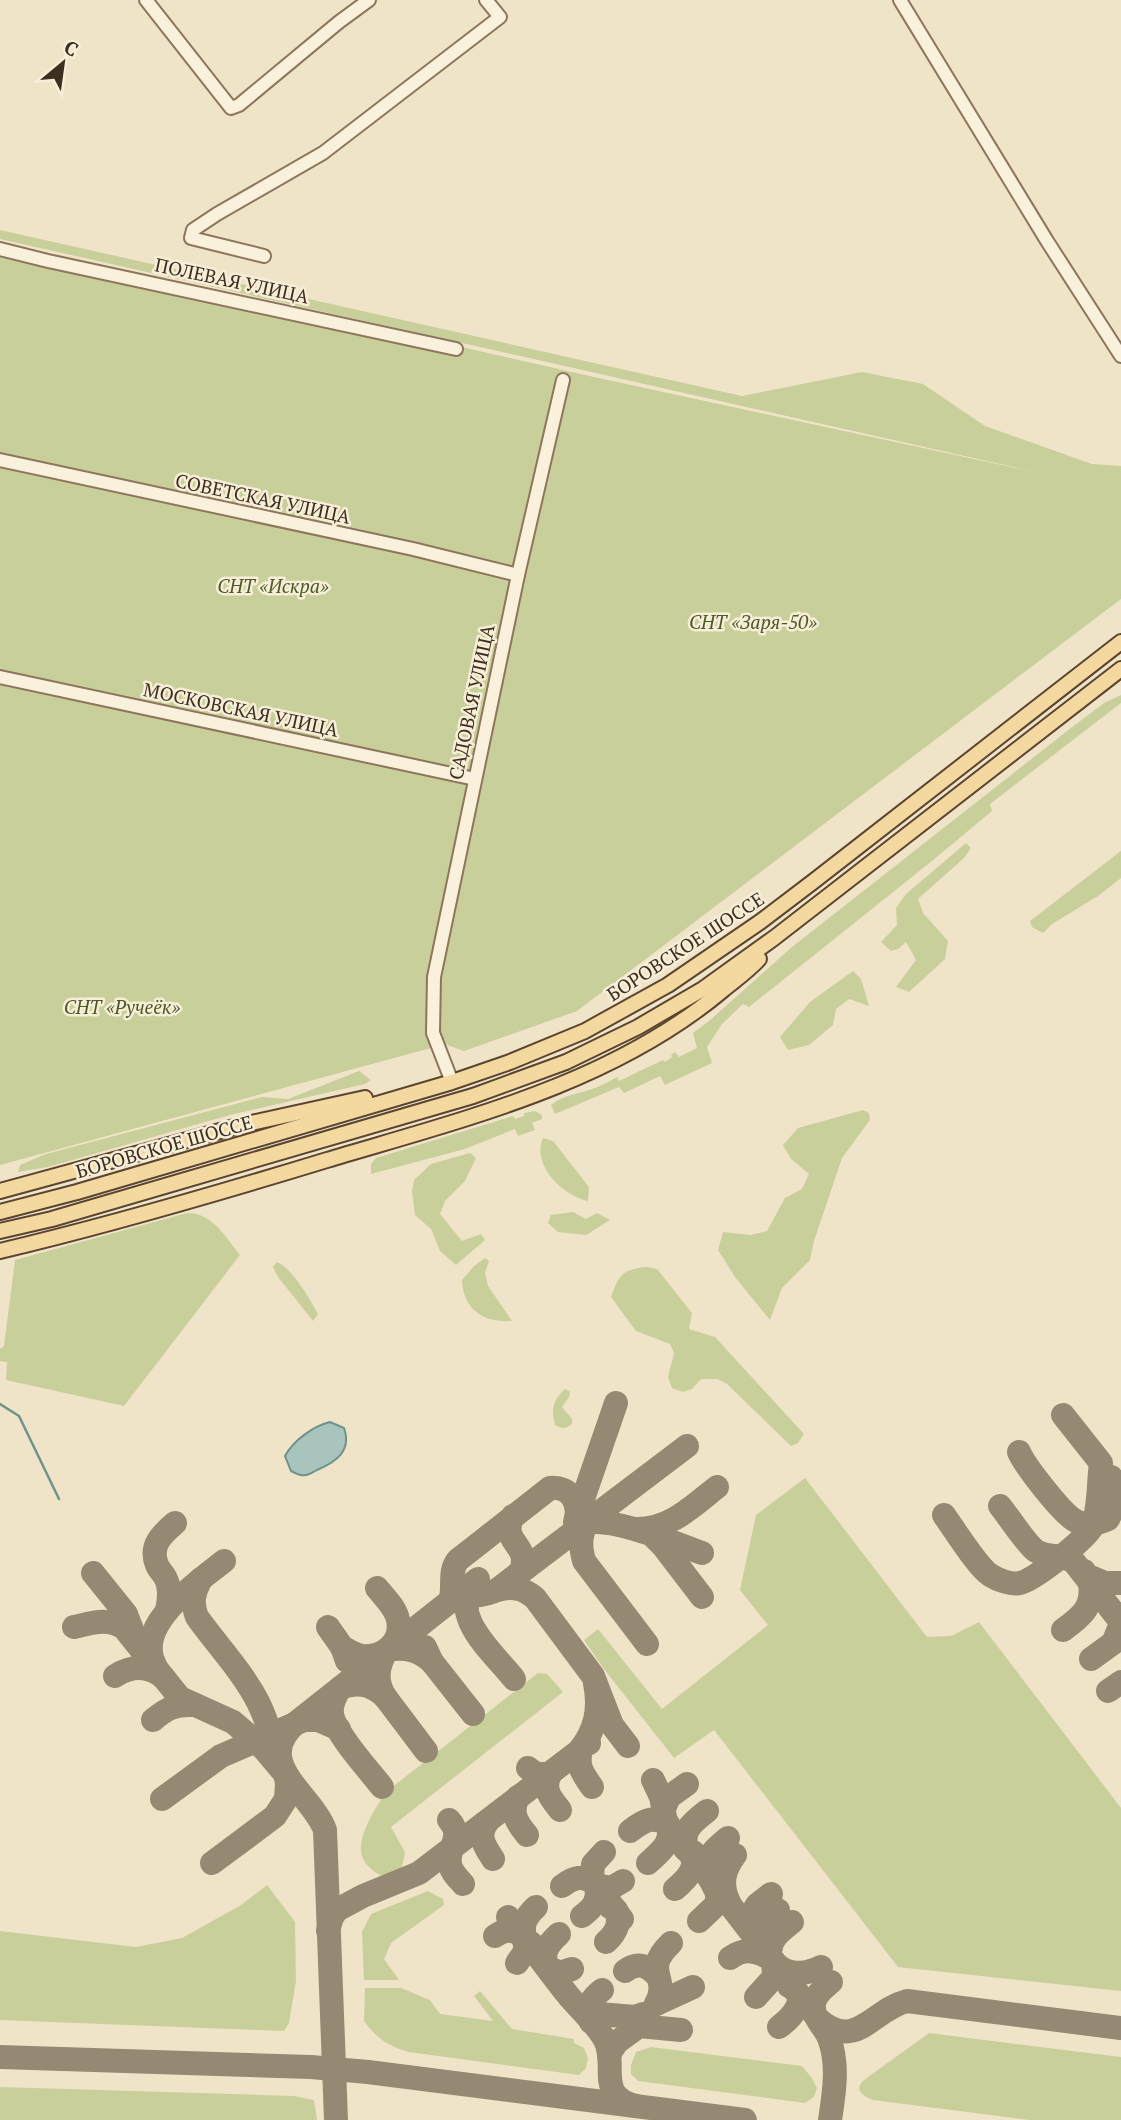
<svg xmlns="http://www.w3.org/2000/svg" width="1121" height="2120" viewBox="0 0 1121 2120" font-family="'PT Serif',serif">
<rect width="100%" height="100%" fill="#f0e4c8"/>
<g fill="#c9cf9b">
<path d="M 0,230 L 742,396 L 862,372 L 923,384 L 985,426 L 1092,464 L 1121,466 L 1121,599 L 577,1011 L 464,1051 L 428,1038 L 431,1048 L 0,1165 L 0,242 L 594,377 L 1053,476 L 0,239 Z"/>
<path d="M 1121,695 L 1121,703 L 990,804 L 992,811 L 932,861 L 749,1007 L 743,1004 L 722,1024 L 707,1047 L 712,1063 L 665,1085 L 660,1076 L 624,1093 L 619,1087 L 555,1114 L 551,1105 C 565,1094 579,1094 595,1088 C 603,1085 610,1081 617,1077 L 619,1081 L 663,1060 L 665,1062 L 672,1057 L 671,1055 L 675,1052 L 679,1057 L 697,1048 L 693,1033 L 709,1021 L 792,947 L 1067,731 L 1104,703 Z"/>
<path d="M 966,843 L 971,848 L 964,858 L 918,899 L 923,913 L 948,941 L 945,959 L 909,992 L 896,987 L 916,960 L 906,942 L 898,949 L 891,951 L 881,942 L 897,925 L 896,908 L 906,894 Z"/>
<path d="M 1121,851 L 1121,878 L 1098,896 L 1052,924 L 1043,933 L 1032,927 L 1030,921 Z"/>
<path d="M 853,971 L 861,979 L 869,1006 L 849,999 L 836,1009 L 833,1025 L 809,1045 L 788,1050 L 780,1037 L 810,1002 Z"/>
<path d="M 359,1071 L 371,1080 L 365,1084 L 230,1115 L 48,1167 L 18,1172 L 20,1165 L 46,1154 L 262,1097 L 288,1099 Z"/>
<path d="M 863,1110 L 869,1113 L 870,1120 L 842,1158 L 814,1241 L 810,1260 L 782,1288 L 770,1320 L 735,1277 L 718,1250 L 723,1232 L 751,1235 L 767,1231 L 785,1198 L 802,1189 L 809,1174 L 791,1159 L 783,1145 L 798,1128 Z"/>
<path d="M 535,1111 L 542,1115 L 542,1119 L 532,1123 L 535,1130 L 518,1136 L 515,1129 L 465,1149 L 371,1174 L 371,1164 L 376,1158 L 513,1116 L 515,1119 L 524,1116 L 524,1113 Z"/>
<path d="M 543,1138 L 553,1141 L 589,1187 L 588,1201 C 563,1196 531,1165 543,1138 Z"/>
<path d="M 470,1153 L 476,1158 L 465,1181 L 445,1201 L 440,1214 L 462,1241 L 481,1234 L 485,1240 L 456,1265 L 440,1251 L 431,1229 L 415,1215 L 412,1191 L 414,1180 L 431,1164 Z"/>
<path d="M 573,1212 L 586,1219 L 597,1213 L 610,1220 L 586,1235 L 558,1232 L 548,1223 L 551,1215 Z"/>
<path d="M 187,1213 C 213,1213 225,1237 240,1255 L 124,1406 L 6,1380 L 7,1362 L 0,1361 L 0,1349 L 4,1346 L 15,1260 Z"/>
<path d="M 485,1258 L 489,1261 L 485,1273 L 488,1286 L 512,1321 C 484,1323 463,1310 462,1280 L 474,1266 Z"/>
<path d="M 277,1262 C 293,1269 309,1298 318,1314 L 313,1321 L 278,1277 L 273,1267 Z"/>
<path d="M 647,1267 L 657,1269 L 692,1313 L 689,1329 L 715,1337 L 804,1434 L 798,1443 L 791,1446 L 727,1384 L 717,1379 L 701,1379 L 692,1389 L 683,1392 L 672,1388 L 668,1377 L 674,1353 L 670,1344 L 636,1331 L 611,1297 C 619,1275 622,1269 647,1267 Z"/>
<path d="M 565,1389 L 570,1392 L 569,1397 L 562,1407 L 572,1419 L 572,1424 C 566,1429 562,1429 555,1425 C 551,1409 553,1400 565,1389 Z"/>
<path d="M 805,1478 L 927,1637 L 951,1636 L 979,1622 L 1121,1808 L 1121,1991 L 898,1967 L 714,1730 L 674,1758 L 604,1669 L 584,1640 L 598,1629 L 662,1709 L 768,1625 L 740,1590 L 756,1515 Z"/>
<path d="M 538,1673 L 547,1674 L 563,1692 L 391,1827 L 405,1852 C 404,1857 403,1865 401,1869 C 390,1888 363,1868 361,1852 C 359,1833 376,1807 386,1792 Z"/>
<path d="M 267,1885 L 295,1922 L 296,1981 L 289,2023 L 284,2031 L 0,2020 L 0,1931 L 136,1947 L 182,1938 L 241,1905 Z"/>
<path d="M 428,1891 L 443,1899 L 444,1905 L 391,1943 L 384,1959 L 399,1980 L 364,1980 L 362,1932 L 371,1914 Z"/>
<path d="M 365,1988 L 401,1988 L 430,2000 L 440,2014 L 493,2021 L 474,1996 L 480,1991 L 512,2029 L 574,2039 L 574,2043 L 584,2048 L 588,2058 L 586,2068 L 579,2075 L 409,2052 C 388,2046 377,2039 364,2021 Z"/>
<path d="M 929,2033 L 1121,2057 L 1121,2120 L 1030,2120 L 873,2100 C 863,2096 853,2090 864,2080 Z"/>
<path d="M 651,2047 L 802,2066 L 812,2078 L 817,2088 L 814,2097 L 805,2103 L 638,2081 L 631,2074 L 631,2065 L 636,2052 Z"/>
<path d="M 0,2087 L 294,2096 L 314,2100 L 317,2120 L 0,2120 Z"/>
</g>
<path fill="#a9c4bc" stroke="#6f938a" stroke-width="2" d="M 330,1422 L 344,1428 C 352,1451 336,1462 317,1470 C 312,1473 307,1476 301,1475 C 299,1475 293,1472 291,1471 L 285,1456 C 293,1441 313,1426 330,1422 Z"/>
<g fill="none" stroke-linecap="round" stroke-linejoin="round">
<path stroke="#6f938a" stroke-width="2.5" d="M 0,1404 L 19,1416 L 59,1499"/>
<g stroke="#968974" stroke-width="24">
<path d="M 1019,1452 C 1025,1466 1063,1515 1076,1521 C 1087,1527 1097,1524 1108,1519 C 1116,1504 1117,1493 1111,1477"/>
<path d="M 1000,1506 C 1009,1517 1026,1544 1036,1551 C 1048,1558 1062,1554 1074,1562 L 1121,1622"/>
<path d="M 944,1515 C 954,1529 977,1566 990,1575 C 998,1580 1011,1585 1020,1583 C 1034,1580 1086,1539 1092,1527 C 1100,1509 1098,1483 1101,1463 L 1063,1415"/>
<path d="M 513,1516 C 499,1544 533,1544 520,1573"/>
<path d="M 576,1519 L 616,1403"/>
<path d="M 637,1529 C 670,1529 692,1507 717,1487"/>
<path d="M 655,1538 L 663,1546 L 702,1597"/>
<path d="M 1084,1571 L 1086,1575 L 1105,1583 L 1121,1583"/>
<path d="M 93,1573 L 126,1614 L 134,1635"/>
<path d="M 201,1579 C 194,1592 191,1602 197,1617 C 217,1645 242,1671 258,1702 C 267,1720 272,1739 279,1758"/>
<path d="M 497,1590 C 513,1586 523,1588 535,1598 L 593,1676 L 612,1725 L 628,1746"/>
<path d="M 453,1600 C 468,1594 482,1598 497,1590 L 687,1446"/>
<path d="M 450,1602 C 455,1587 448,1572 458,1560 L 550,1488 C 570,1486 581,1503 575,1522"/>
<path d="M 167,1611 C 169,1601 171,1589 166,1579 C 164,1574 159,1570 157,1565 C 149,1546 162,1534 175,1523"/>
<path d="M 74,1627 C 92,1623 107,1617 124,1628 L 180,1698 L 233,1722 L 264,1749 L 285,1774 L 287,1783 L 286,1799 L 275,1816 L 212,1863"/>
<path d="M 328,1627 L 342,1647 L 347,1661"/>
<path d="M 1063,1630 C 1081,1617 1094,1607 1090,1583"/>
<path d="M 647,1644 L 584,1561 C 580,1546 580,1536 587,1523 C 614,1517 674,1543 702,1553"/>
<path d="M 342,1647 C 349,1651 355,1655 362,1656 C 383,1658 403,1642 398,1620 C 396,1608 385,1598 377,1588"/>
<path d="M 425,1647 L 432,1662 L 473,1714"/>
<path d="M 1091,1659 L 1113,1643 L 1120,1626"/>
<path d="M 155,1665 C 133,1625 198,1582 224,1561"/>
<path d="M 115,1676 C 132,1665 149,1665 164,1678"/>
<path d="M 1108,1691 L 1121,1682"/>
<path d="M 153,1720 C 166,1709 175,1704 193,1705"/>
<path d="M 589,1743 L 582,1747 C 576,1765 582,1773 592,1787"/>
<path d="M 426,1751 L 386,1698 C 375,1682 377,1667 387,1650 C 405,1647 418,1649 432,1662"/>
<path d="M 528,1768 L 536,1774 L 550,1774 C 543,1790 550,1797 560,1810"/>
<path d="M 653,1780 L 661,1797 L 666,1822 L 818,2019 C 856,2052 872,2010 907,2001 L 1121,2028"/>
<path d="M 382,1787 C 369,1770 335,1734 332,1714 C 331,1704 335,1697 340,1688 C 357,1681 372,1684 386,1698"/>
<path d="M 518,1797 C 510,1813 517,1823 527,1835"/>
<path d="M 162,1799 L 221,1756 L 304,1720 L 318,1720 L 339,1729"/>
<path d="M 663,1811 L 669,1797 L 687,1784"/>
<path d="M 449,1820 C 464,1836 447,1847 450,1864 C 451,1872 458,1878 463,1884"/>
<path d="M 488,1821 C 477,1836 484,1845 493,1859"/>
<path d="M 630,1831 C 643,1821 652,1815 668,1824 C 673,1843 661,1851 648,1863"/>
<path d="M 604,1852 L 593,1864 L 592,1878 L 622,1919"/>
<path d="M 693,1852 L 687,1849 C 681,1830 693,1822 707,1811"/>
<path d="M 713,1879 L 708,1876 C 703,1857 715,1849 728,1838"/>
<path d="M 596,1885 L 611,1888 L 623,1881"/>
<path d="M 562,1886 C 574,1877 583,1874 596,1885 C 599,1900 594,1907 582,1916"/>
<path d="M 675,1889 C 687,1879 703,1863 685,1849"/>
<path d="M 729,1902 C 720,1884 724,1870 735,1855"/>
<path d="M 778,1910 C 747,1944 779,1989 821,1967"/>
<path d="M 508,1917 C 528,1942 547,1969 567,1994 C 579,2009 596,2023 605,2040 C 618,2065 595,2096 636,2106"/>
<path d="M 699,1921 L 717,1904 L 717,1893 L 711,1881"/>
<path d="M 328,1931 L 332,1917 L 337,1910 L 363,1896 L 419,1873 L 579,1751 C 596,1730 600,1709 595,1683"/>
<path d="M 559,1934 C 548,1944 542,1952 547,1967 L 560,1973 L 572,1969"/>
<path d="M 495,1936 C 505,1929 512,1929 523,1936 L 526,1950 L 517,1963"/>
<path d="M 757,1936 L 752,1933 L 749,1918 L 757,1905 L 771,1894"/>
<path d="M 606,1942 C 616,1933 621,1924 616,1910 L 610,1907"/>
<path d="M 531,1943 L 526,1940 C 521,1926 525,1917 536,1907"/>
<path d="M 770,1953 C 770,1938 781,1931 792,1922"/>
<path d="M 730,1958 C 745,1947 758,1951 773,1960 L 774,1977 L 756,1997"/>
<path d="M 625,1971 C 638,1961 649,1966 658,1977"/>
<path d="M 656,2004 C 671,1976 641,1972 671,1943"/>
<path d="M 656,2004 L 693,1987"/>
<path d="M 579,2007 L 587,2013 L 635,2017 L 643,2014"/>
<path d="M 591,2022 C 582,2008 592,1998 602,1990"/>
<path d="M 779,2027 C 791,2018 811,1998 789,1986"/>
<path d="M 609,2054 L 617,2042 L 639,2026 L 681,2030"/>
<path d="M 0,2057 L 311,2067 L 368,2072 L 745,2120"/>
<path d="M 336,2120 L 325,1830 C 312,1794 251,1762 296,1723 L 478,1579 C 444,1613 493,1652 514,1679"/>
<path d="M 830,2120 C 834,2094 839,2064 829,2038 C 825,2028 815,2020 814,2009 C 812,1997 823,1989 831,1982"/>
</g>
<g stroke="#8d765c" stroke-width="16">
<g id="minor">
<path d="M 146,0 L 231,108 L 239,105 L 339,22 L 369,0"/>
<path d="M 900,0 L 1047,241 L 1121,356"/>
<path d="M 0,249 L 48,261 L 456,349"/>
<path d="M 264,256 L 191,238 L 193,230 L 217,214 L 323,153 L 500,17 L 486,0"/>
<path d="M 0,460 L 413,549 L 518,575"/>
<path d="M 0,677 L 475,779"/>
<path d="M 452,1082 L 433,1033 L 434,977 L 518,575 L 563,380"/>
</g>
</g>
<g stroke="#5b4430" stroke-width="18">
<g id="major">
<path d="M 0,1191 L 242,1125 L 365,1098"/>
<path d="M 0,1212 L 77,1192 L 452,1082 L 510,1062 L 585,1031 L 668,985 L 760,922 L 814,881 L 1121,642"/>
<path d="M 0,1231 L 52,1219 L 473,1096 L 566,1062 L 638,1027 L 703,989 L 774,938 L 1121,669"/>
<path d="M 0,1251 C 110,1225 219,1193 327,1160 C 464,1119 611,1084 723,990 C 735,980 748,971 759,959"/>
</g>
</g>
<use href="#minor" stroke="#faf1dc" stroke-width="12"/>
<use href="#major" stroke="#f3d9a0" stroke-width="14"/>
</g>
<g text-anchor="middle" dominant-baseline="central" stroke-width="5" stroke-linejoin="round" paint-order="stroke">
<g font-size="19" fill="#3d2e20" stroke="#f7eed8">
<text transform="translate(232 280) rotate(12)">ПОЛЕВАЯ УЛИЦА</text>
<text transform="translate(263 498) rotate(12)">СОВЕТСКАЯ УЛИЦА</text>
<text transform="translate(471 702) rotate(-78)">САДОВАЯ УЛИЦА</text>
<text transform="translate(241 709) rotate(12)">МОСКОВСКАЯ УЛИЦА</text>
<text transform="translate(685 946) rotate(-33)">БОРОВСКОЕ ШОССЕ</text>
<text transform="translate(164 1146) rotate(-16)">БОРОВСКОЕ ШОССЕ</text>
</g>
<g font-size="19" font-style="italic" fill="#4d5a26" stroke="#f7eed8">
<text x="273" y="585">СНТ «Искра»</text>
<text x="753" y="621">СНТ «Заря-50»</text>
<text x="122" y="1006">СНТ «Ручеёк»</text>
</g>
</g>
<g transform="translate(63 63) rotate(29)" stroke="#f7eed8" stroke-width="5" paint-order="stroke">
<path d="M0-5L12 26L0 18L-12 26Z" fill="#3d2e20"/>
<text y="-10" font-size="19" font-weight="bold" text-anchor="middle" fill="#3d2e20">С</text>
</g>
</svg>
